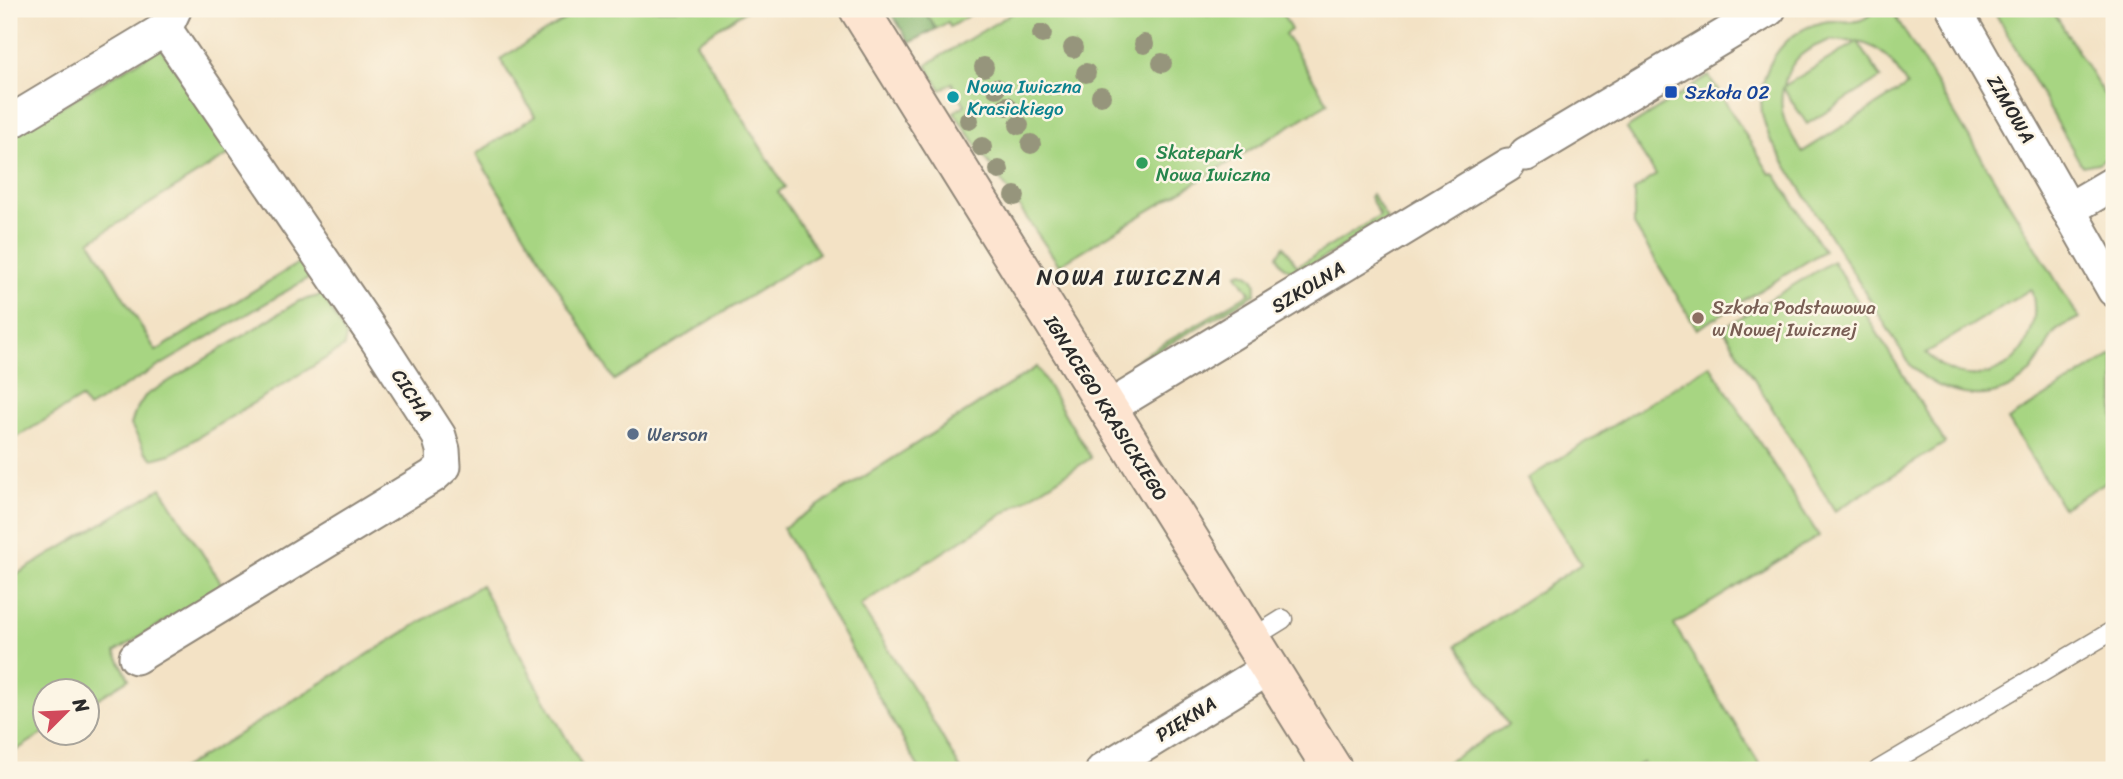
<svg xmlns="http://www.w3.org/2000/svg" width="2123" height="779" viewBox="0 0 2123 779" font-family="Sriracha,sans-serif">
<rect width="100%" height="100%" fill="#fcf5e5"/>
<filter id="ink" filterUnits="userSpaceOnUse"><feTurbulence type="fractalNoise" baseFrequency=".0143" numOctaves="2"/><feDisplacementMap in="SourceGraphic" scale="14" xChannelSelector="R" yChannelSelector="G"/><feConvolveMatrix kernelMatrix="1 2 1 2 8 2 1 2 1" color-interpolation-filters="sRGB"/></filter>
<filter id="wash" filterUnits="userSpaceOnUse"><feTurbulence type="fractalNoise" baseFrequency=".00686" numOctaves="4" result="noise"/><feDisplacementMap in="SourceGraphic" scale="28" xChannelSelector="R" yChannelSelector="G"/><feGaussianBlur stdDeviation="1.57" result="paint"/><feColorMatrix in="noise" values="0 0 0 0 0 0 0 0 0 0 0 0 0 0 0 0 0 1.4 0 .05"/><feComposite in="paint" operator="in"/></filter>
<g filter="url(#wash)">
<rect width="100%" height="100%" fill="#f3e2c5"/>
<g fill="#a7d582" stroke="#698056" stroke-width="2" fill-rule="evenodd">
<path d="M 582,9 L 748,9 L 696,42 L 785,187 L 778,192 L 819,253 L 614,380 L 476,154 L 535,116 L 500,59 Z"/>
<path d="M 923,9 L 979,9 L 950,27 L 948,22 L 936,29 Z"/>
<path d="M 1019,9 L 1200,9 L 1208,15 L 1219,9 L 1280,9 L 1291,30 L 1285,34 L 1328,103 L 1059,265 L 954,112 L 965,105 L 952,83 L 941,90 L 926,65 Z"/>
<path d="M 1880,9 L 1891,9 L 2079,318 C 2071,322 2056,328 2052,336 C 2044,350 2038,365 2025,377 C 1990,408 1942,396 1911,366 L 1770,139 C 1767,130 1763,121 1762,113 C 1757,71 1781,32 1823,22 C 1835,19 1850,24 1861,20 C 1867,18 1874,12 1880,9 ZM 1831,40 L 1857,42 L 1784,86 C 1789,59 1806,48 1831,40 ZM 1858,42 C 1884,47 1895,65 1907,86 L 1802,152 C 1788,130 1777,115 1783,88 L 1807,124 L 1881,78 ZM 2031,289 C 2048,342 1997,397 1943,367 C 1937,364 1931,357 1926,353 Z"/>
<path d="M 1993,9 L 2052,9 L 2114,111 L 2114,153 L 2098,163 L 2082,166 Z"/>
<path d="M 161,48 L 234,151 L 90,241 L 156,351 L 305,259 L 312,276 L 88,408 L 81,398 L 9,442 L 9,137 Z"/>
<path d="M 1709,76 L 1770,174 L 1774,173 L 1824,251 L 1697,329 L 1634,225 L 1634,191 L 1656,175 L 1626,129 Z"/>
<path d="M 1372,194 L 1387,219 L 1303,270 C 1291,273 1280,268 1278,255 L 1284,246 L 1297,266 L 1380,216 L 1370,197 Z"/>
<path d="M 1833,261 L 1945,443 L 1835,511 L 1723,328 Z"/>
<path d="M 1242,272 C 1254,275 1258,282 1255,294 L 1145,358 L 1139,358 L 1250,293 L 1237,274 Z"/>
<path d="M 323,295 L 346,336 L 344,347 L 171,454 L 153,459 L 145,451 L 131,425 L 135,412 L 145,396 L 299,301 Z"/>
<path d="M 2114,354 L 2114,477 L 2063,508 L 2008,420 Z"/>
<path d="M 1710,365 L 1819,536 L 1674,625 L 1763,770 L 1648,770 L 1643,762 L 1629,770 L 1435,770 L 1508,725 L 1457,645 L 1581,564 L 1527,479 Z"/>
<path d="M 1037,367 L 1091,458 L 860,605 L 923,704 L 961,770 L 920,770 L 783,528 Z"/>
<path d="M 161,488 L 223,586 L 115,652 L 129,679 L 88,705 L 88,692 L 46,692 L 45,732 L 9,755 L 9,579 Z"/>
<path d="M 481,585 L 584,770 L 180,770 Z"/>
</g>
<path fill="#85b670" stroke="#58704e" stroke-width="2" d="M 889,9 L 923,9 L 936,29 L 910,43 Z"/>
</g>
<g filter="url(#ink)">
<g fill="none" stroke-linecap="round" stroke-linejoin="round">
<g stroke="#8f8678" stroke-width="21">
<g id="lane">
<path d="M 1251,639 L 1283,619"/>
<path d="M 1878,770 L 2114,630"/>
</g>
</g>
<g stroke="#8f8678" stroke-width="37">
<g id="street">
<path d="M 1954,9 L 2114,290"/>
<path d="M 9,123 L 165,29 L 174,10"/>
<path d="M 1526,154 L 1769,9"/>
<path d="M 2068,210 L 2114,183"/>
<path d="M 1107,409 L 1508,165"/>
<path d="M 136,657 L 433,476 L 444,466 L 443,450 L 439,436 L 377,340 L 165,29"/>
<path d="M 1103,770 L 1269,668"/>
</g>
</g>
<g stroke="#8f8678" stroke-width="42">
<path id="secondary" d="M 859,9 L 1333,770"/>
</g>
<use href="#lane" stroke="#fff" stroke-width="18"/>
<use href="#street" stroke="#fff" stroke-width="33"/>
<use href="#secondary" stroke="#fde4d0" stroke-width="38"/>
</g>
<g fill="#96957c">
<circle cx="1042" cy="34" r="10"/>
<circle cx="1144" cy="44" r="10"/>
<circle cx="1073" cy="48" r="10"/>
<circle cx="1162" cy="63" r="10"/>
<circle cx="984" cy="67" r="10"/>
<circle cx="1086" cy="73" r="10"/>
<circle cx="996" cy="88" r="10"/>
<circle cx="1101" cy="96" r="10"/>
<circle cx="1007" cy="106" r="10"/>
<circle cx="969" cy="120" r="10"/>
<circle cx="1019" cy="125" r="10"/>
<circle cx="1031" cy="144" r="10"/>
<circle cx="982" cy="147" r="10"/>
<circle cx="999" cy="170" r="10"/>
<circle cx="1015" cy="196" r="10"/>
</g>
</g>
<rect fill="#1a4fb4" stroke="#fcf5e5" stroke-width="2.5" x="1664" y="85" width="14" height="14" rx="3.5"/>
<circle fill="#0f9aa8" stroke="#fcf5e5" stroke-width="2.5" cx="953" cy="97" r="7"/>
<circle fill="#2e9e5b" stroke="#fcf5e5" stroke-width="2.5" cx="1142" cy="163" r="7"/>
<circle fill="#8d6e63" stroke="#fcf5e5" stroke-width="2.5" cx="1698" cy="318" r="7"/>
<circle fill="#5c6f8a" stroke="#fcf5e5" stroke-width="2.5" cx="633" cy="434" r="7"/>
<g text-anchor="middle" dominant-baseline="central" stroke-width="5" stroke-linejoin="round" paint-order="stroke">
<g font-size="19" fill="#0d838f" stroke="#fcf5e5" text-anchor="start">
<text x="967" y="86">Nowa Iwiczna<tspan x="967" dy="22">Krasickiego</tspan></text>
</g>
<g font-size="19" fill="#164399" stroke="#fcf5e5" text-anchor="start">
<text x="1685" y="92">Szkoła 02</text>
</g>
<g font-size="19" fill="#2b2b2b" stroke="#fcf5e5">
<text transform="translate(2011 109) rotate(60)">ZIMOWA</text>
<text transform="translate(1308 287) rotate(-31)">SZKOLNA</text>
<text transform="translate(412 395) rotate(57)">CICHA</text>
<text transform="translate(1106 408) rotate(58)">IGNACEGO KRASICKIEGO</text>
<text transform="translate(1186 719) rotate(-32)">PIĘKNA</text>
</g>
<g font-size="19" fill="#27864d" stroke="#fcf5e5" text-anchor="start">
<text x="1156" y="152">Skatepark<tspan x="1156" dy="22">Nowa Iwiczna</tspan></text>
</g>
<g font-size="19" fill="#785e54" stroke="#fcf5e5" text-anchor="start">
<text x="1712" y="307">Szkoła Podstawowa<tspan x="1712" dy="22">w Nowej Iwicznej</tspan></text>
</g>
<g font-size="19" fill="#4e5e75" stroke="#fcf5e5" text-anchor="start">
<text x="647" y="434">Werson</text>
</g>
<g font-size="23" letter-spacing="2" fill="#2b2b2b" stroke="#fcf5e5">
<text x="1130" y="277">NOWA IWICZNA</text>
</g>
</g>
<rect width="2123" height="779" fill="none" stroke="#fcf5e5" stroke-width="35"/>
<g transform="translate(66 712) rotate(66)"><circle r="33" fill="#fcf5e5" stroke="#a8a49b" stroke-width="2"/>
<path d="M0-5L12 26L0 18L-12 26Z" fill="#d1495b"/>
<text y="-10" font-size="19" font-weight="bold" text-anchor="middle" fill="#2b2b2b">N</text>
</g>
</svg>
